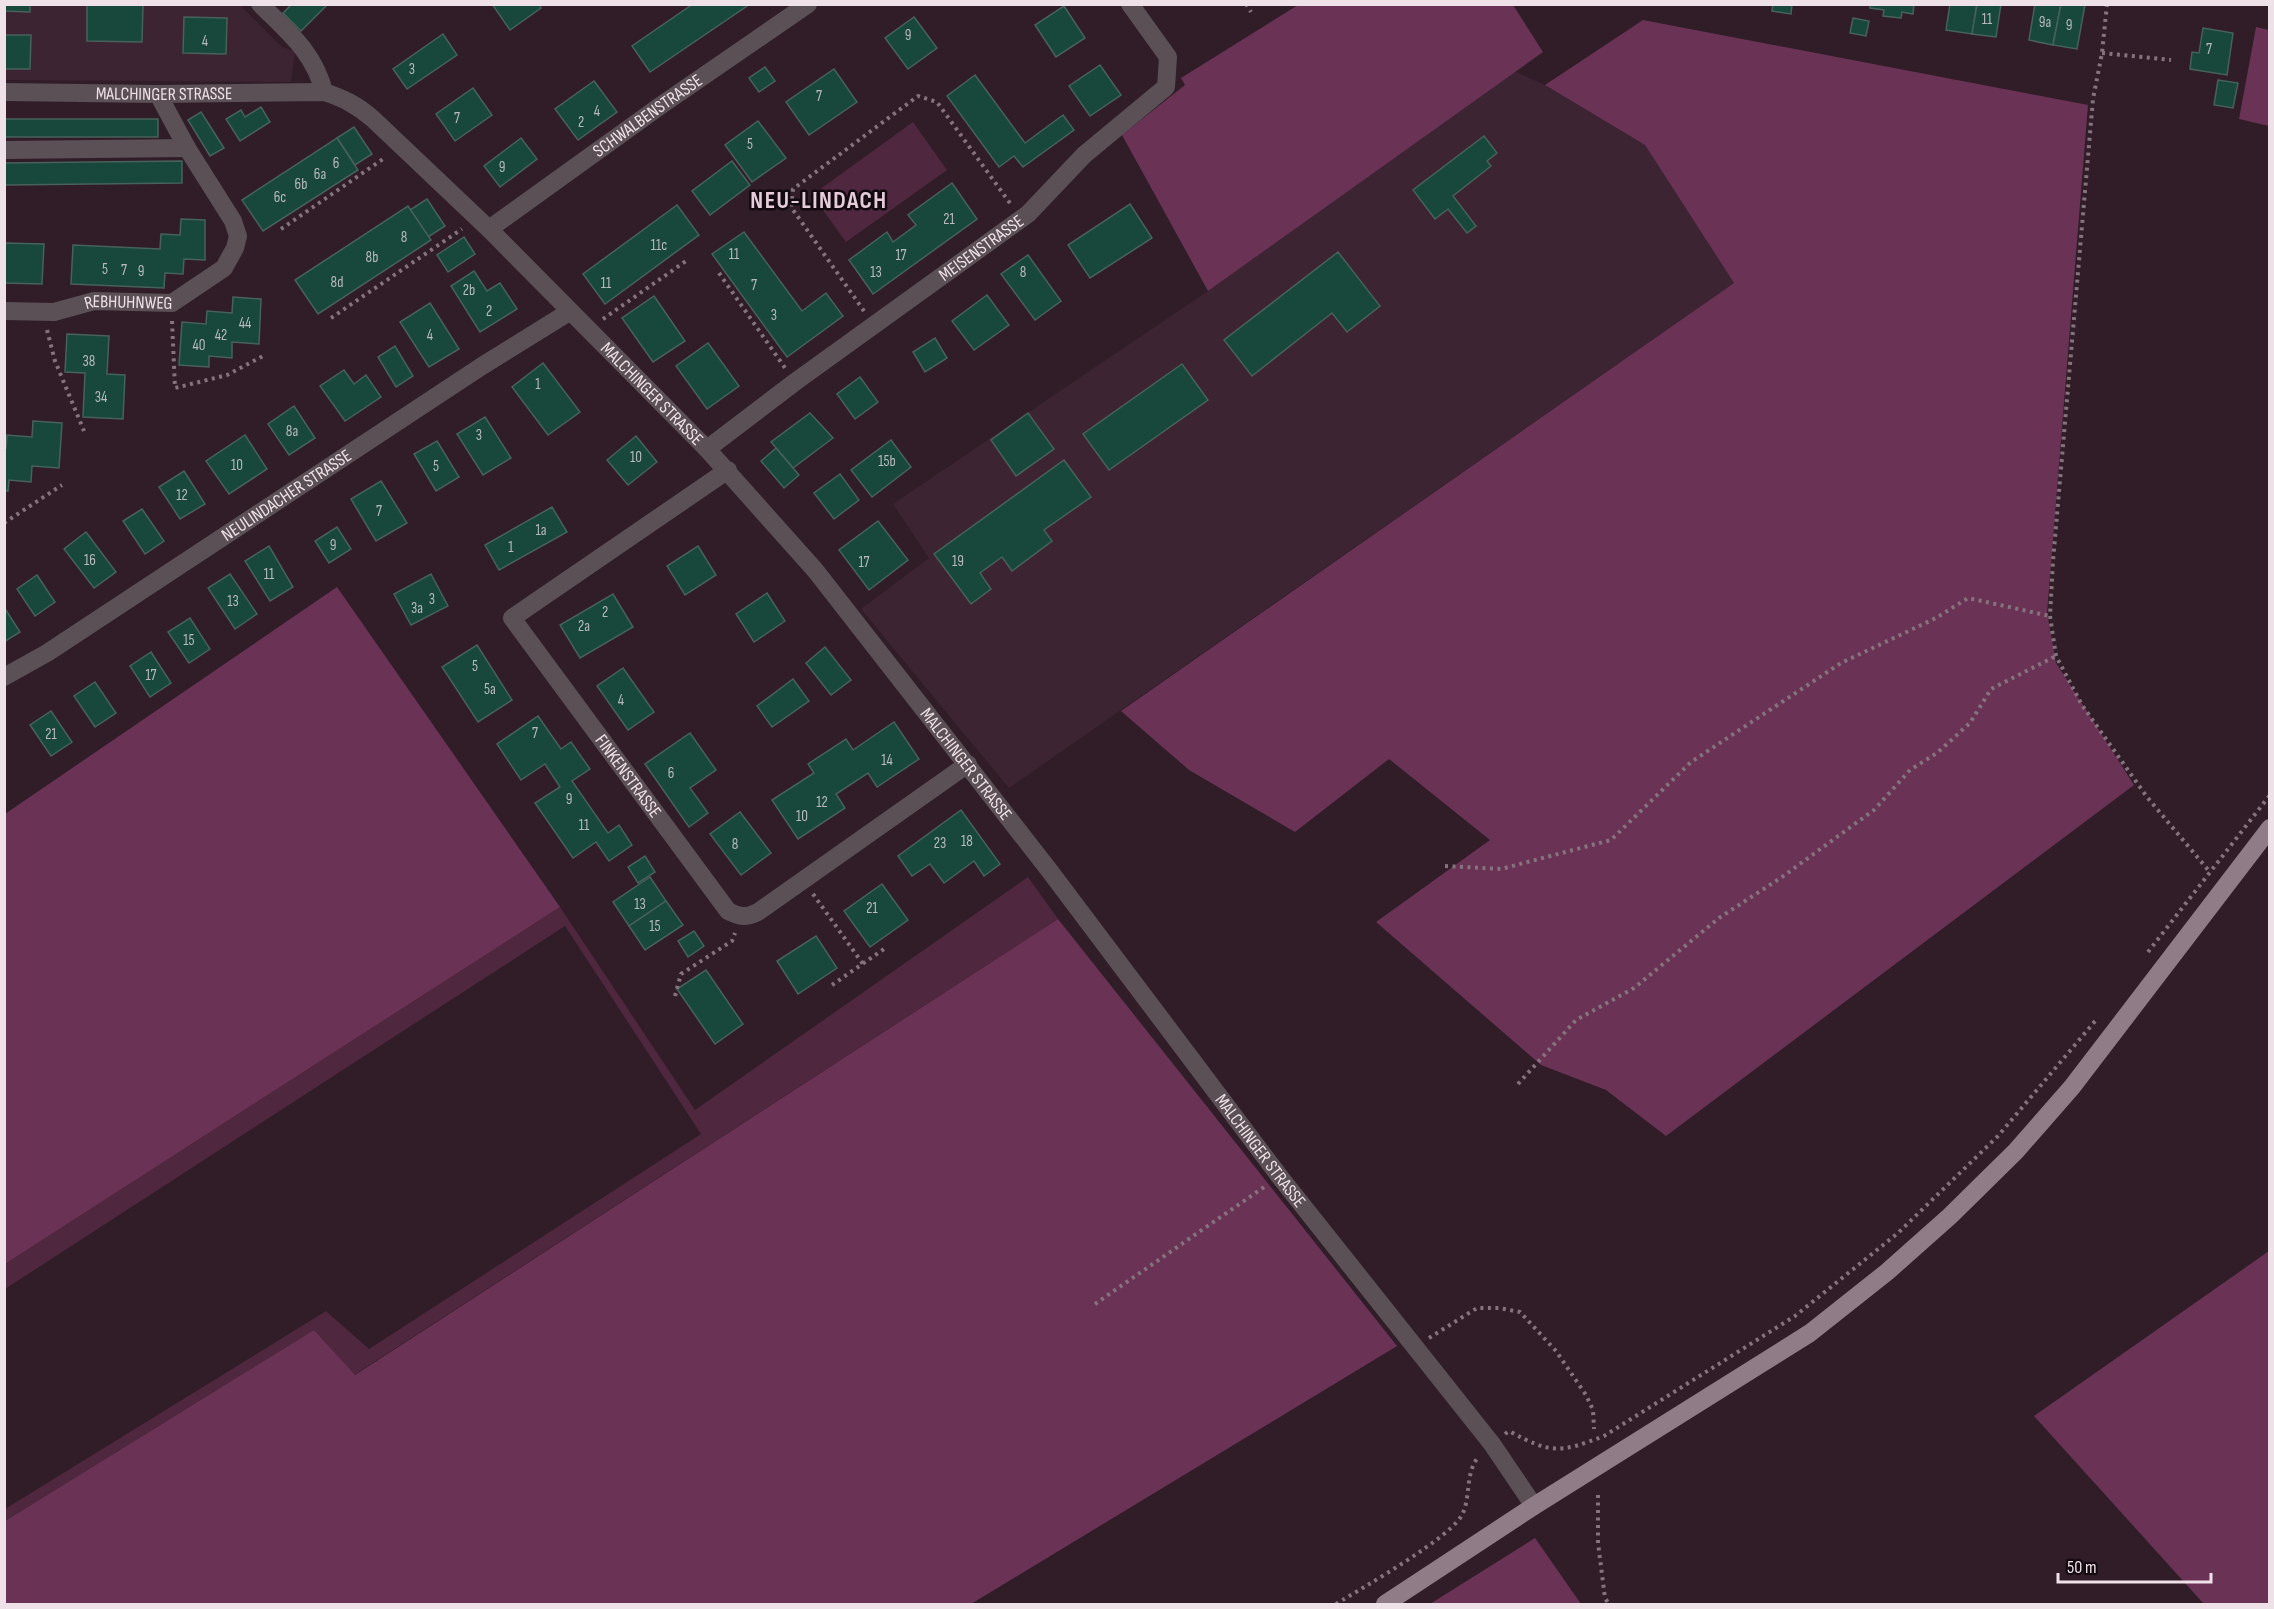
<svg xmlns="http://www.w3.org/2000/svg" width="2274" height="1609" viewBox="0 0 2274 1609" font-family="'Sofia Sans Condensed',sans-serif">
<rect width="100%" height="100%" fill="#301d28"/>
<g fill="#3d2433">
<path d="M 5,5 L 240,5 L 282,47 L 295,51 L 291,82 L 5,80 Z"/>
<path d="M 1514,71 L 1545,85 L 1645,145 L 1734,283 L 1009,788 L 861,609 L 929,558 L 893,504 L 1208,291 Z"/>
</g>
<g fill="#4f273f">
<path d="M 913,122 L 947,170 L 846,242 L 812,195 Z"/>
<path d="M 1028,877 L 1058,919 L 354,1375 L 314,1330 L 5,1521 L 5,1509 L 326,1311 L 369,1349 L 701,1134 L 565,926 L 5,1289 L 5,1264 L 560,907 L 695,1110 Z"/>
</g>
<g fill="#6a3355">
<path d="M 1298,5 L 1513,5 L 1543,52 L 1208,291 L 1122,135 L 1185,85 L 1181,78 Z"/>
<path d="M 1643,20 L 2088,105 L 2047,613 L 2056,663 L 2134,785 L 1666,1136 L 1606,1090 L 1541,1065 L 1376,922 L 1490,840 L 1389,759 L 1295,832 L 1189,770 L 1121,711 L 1734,283 L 1645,145 L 1545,85 Z"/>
<path d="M 2256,27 L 2269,30 L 2269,126 L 2239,119 Z"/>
<path d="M 337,587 L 560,907 L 5,1264 L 5,814 Z"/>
<path d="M 1058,919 L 1397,1346 L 971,1604 L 5,1604 L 5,1521 L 314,1330 L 355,1375 Z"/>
<path d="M 2269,1251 L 2269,1604 L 2204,1604 L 2034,1416 Z"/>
<path d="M 1535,1538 L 1581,1604 L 1430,1604 Z"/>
</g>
<g fill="#18473c" stroke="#47625a" stroke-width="1.5">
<path d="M 4,4 L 30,4 L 30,12 L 4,11 Z"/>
<path d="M 87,4 L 143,4 L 142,42 L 87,41 Z"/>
<path d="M 292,4 L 328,4 L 301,31 L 283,13 Z"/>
<path d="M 492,4 L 539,4 L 541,8 L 510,30 Z"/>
<path d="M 693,4 L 750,4 L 650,72 L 632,46 Z"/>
<path d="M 1773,4 L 1792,4 L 1791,14 L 1772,11 Z"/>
<path d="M 1870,4 L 1914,4 L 1913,14 L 1902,12 L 1901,18 L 1883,16 L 1884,10 L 1870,8 Z"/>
<path d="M 1950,4 L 1977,4 L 1972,34 L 1946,30 Z"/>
<path d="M 1977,4 L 2001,4 L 1996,37 L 1972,34 Z"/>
<path d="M 2035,4 L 2061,4 L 2053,45 L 2029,40 Z"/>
<path d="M 2061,4 L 2085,5 L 2077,49 L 2053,45 Z"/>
<path d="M 1064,6 L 1085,38 L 1056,57 L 1035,25 Z"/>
<path d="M 184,17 L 227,18 L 226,54 L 183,53 Z"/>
<path d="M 914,17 L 937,48 L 908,69 L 885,38 Z"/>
<path d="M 1853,18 L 1869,21 L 1866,36 L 1850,33 Z"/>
<path d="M 2203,28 L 2233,33 L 2227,75 L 2190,69 L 2192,52 L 2199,53 Z"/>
<path d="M 443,34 L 457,55 L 407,89 L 393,69 Z"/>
<path d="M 4,35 L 31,35 L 30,69 L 4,69 Z"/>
<path d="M 1100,65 L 1121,95 L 1090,116 L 1069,86 Z"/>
<path d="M 765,67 L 775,81 L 759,92 L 749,78 Z"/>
<path d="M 834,69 L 857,102 L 809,135 L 786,102 Z"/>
<path d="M 975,75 L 1025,143 L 1063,115 L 1074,130 L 1023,167 L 1014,156 L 999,167 L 947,96 Z"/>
<path d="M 2218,80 L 2238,83 L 2233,108 L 2214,105 Z"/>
<path d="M 594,81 L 617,112 L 578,140 L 555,109 Z"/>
<path d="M 473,88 L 492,115 L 455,141 L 436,114 Z"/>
<path d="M 261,107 L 270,122 L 240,141 L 226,119 L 241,110 L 245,117 Z"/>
<path d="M 201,112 L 224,148 L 210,156 L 188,120 Z"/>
<rect x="4" y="119" width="154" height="18"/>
<path d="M 758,121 L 786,158 L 752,182 L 725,145 Z"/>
<path d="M 354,127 L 372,154 L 355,165 L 337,138 Z"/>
<path d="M 1484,136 L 1497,153 L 1487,161 L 1491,166 L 1453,196 L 1476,226 L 1467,233 L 1448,209 L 1435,219 L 1413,190 Z"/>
<path d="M 337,138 L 358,170 L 263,231 L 242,200 Z"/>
<path d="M 521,138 L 537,159 L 500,187 L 484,166 Z"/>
<path d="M 182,161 L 182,183 L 4,185 L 4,163 Z"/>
<path d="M 732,161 L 750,185 L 710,215 L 692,191 Z"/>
<path d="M 952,183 L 977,219 L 873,294 L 849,260 L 887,232 L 893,242 L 916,225 L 908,215 Z"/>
<path d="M 427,199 L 445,226 L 428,237 L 410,210 Z"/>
<path d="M 1130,204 L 1152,238 L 1090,278 L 1068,245 Z"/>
<path d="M 677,205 L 699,235 L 605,304 L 583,274 Z"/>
<path d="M 408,206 L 431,240 L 318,314 L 295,280 Z"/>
<path d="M 181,219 L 205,220 L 205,260 L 184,259 L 183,274 L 165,273 L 164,288 L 71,284 L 73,245 L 160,249 L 161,234 L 180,235 Z"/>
<path d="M 744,232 L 802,311 L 826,293 L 843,316 L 787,357 L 712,254 Z"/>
<path d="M 464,237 L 475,254 L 448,272 L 437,255 Z"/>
<path d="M 4,243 L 44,244 L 42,284 L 4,283 Z"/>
<path d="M 1338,252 L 1380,306 L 1347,332 L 1332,313 L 1252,376 L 1224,340 Z"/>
<path d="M 1028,255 L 1061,301 L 1035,320 L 1001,274 Z"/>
<path d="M 474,271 L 487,291 L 500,283 L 517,309 L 480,332 L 451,286 Z"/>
<path d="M 987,295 L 1009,325 L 974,350 L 952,321 Z"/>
<path d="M 654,296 L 685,341 L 653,362 L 622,318 Z"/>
<path d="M 233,297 L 261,299 L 259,344 L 232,342 L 232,358 L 209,356 L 209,367 L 179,365 L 182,322 L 206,324 L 207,311 L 232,313 Z"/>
<path d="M 430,303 L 459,349 L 429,367 L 400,322 Z"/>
<path d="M 67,334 L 109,336 L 107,374 L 125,375 L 123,419 L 83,417 L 85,373 L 65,372 Z"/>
<path d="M 935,338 L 947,358 L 925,372 L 913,352 Z"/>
<path d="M 708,343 L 739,386 L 707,409 L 676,366 Z"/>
<path d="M 395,346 L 413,376 L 396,387 L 378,357 Z"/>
<path d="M 543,363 L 580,412 L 548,435 L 512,387 Z"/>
<path d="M 1182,364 L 1208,400 L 1109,470 L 1083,434 Z"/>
<path d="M 344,370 L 354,384 L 366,375 L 381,397 L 345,421 L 320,386 Z"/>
<path d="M 860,377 L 878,402 L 855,419 L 837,394 Z"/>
<path d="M 294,406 L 315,438 L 289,455 L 268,424 Z"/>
<path d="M 810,413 L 833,438 L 793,468 L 771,442 Z"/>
<path d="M 1028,413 L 1054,449 L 1016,476 L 991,440 Z"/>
<path d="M 485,417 L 511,458 L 483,475 L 457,434 Z"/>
<path d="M 33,421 L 62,423 L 59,468 L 32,466 L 31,482 L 9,480 L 8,491 L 4,491 L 4,448 L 6,448 L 7,435 L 32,437 Z"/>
<path d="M 245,435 L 267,469 L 229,494 L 206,461 Z"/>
<path d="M 636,436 L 657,462 L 628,485 L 607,460 Z"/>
<path d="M 891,440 L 911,467 L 872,497 L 851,470 Z"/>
<path d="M 437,441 L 459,477 L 436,491 L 414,454 Z"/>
<path d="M 776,448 L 799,475 L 784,488 L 761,461 Z"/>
<path d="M 1064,460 L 1091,497 L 1044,530 L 1052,541 L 1012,571 L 1002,557 L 980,573 L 991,589 L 971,604 L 934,554 Z"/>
<path d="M 184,471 L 205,504 L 180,519 L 159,487 Z"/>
<path d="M 840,474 L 859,500 L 834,519 L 814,493 Z"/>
<path d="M 381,481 L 407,523 L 376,541 L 351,499 Z"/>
<path d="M 552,507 L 567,532 L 499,570 L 485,545 Z"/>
<path d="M 142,509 L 164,541 L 145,554 L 123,521 Z"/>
<path d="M 878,521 L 908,560 L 869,590 L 839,550 Z"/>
<path d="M 337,527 L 351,549 L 329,563 L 315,541 Z"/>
<path d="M 86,532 L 116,572 L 94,588 L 64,549 Z"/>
<path d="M 269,546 L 293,587 L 270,601 L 245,561 Z"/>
<path d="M 698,546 L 716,575 L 685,595 L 667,566 Z"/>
<path d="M 230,574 L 257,614 L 235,629 L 208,588 Z"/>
<path d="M 431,574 L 448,606 L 411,625 L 394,594 Z"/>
<path d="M 37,575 L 55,602 L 35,616 L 17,589 Z"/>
<path d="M 767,593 L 785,621 L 754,642 L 736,614 Z"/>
<path d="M 613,594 L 633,627 L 580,658 L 560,625 Z"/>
<path d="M 4,607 L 20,632 L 4,642 Z"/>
<path d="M 190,618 L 210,649 L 189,663 L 168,632 Z"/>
<path d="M 477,645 L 512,700 L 478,722 L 442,667 Z"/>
<path d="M 825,647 L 851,680 L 831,695 L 806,663 Z"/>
<path d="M 151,652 L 171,683 L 150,697 L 130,666 Z"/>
<path d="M 623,668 L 654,712 L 628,730 L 597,686 Z"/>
<path d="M 793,679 L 809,701 L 772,727 L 757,706 Z"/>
<path d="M 95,682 L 116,713 L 95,727 L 74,696 Z"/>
<path d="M 51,711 L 72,742 L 51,756 L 30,725 Z"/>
<path d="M 538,716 L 561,749 L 571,742 L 590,769 L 572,781 L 608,833 L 619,825 L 632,845 L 609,861 L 596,842 L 573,858 L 535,803 L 560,787 L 545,764 L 521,780 L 497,744 Z"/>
<path d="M 894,722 L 919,759 L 877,787 L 868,773 L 836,794 L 845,808 L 798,839 L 772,800 L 814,773 L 808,764 L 846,739 L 853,750 Z"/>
<path d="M 690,733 L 716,770 L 690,788 L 708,813 L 689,827 L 645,764 Z"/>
<path d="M 961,810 L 1000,864 L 984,876 L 974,861 L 944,883 L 930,864 L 912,876 L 898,856 Z"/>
<path d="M 740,812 L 771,853 L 741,875 L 710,834 Z"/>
<path d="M 645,856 L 655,872 L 638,883 L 628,867 Z"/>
<path d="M 650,877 L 666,901 L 629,926 L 613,902 Z"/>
<path d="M 882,884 L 908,920 L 870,947 L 844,911 Z"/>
<path d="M 666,901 L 683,925 L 645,950 L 629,926 Z"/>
<path d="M 694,931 L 704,946 L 688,957 L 678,941 Z"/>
<path d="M 816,936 L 837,968 L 798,994 L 777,961 Z"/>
<path d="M 706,970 L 743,1024 L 715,1044 L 677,989 Z"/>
</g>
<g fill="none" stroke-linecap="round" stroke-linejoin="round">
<g stroke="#85747d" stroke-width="4" stroke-dasharray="3 4.5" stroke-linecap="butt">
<path d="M 1246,4 L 1251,12"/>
<path d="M 2107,4 L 2102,53 L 2093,99 L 2053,561 L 2050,616 L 2056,656 L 2082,705 L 2147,797 L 2209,871"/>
<path d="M 2102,53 L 2171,60"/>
<path d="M 281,229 L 386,157"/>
<path d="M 719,273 L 785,368"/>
<path d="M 864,311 L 791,207 L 793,189 L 918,96 L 937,102 L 1012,206"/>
<path d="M 331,318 L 462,229"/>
<path d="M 603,319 L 686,261"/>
<path d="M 172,321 L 175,388 L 227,375 L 265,355"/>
<path d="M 47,330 L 55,361 L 84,431"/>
<path d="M 4,523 L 62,485"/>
<path d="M 1445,866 L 1501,869 L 1611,840 L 1691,762 L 1841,663 L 1936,618 L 1968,598 L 2050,616"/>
<path d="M 813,894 L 863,964"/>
<path d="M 2148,952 L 2270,795"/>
<path d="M 832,985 L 887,947"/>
<path d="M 675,996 L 681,974 L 732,941 L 735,933"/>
<path d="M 1518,1084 L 1576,1020 L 1634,988 L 1719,918 L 1782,877 L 1874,810 L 1910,770 L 1937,753 L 1970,723 L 1991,689 L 2056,656"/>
<path d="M 1095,1304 L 1264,1187"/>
<path d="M 1429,1338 L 1477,1308 L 1499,1308 L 1520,1312 L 1556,1351 L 1586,1395 L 1593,1410 L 1594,1429"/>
<path d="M 1505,1434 L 1509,1431 C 1551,1454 1560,1453 1604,1436 L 1795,1316 L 1898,1233 L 1998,1136 L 2096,1020"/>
<path d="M 1598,1495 L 1598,1543 L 1605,1598 L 1609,1604"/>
<path d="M 1336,1604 C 1362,1588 1454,1536 1463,1513 C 1471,1494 1465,1473 1479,1456"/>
</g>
<g stroke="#5a5055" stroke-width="18">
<path d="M 260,4 C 288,32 314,52 324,92"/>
<path id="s1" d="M 4,92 L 158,94 L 324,92 C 343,98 357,105 373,119 L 489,229 L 707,449 L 815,570 L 1049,870 L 1280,1177 L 1492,1444 L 1534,1506"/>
<path d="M 4,150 L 187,148"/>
<path id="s2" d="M 489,229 L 660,106 L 808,4"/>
<path id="s3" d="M 4,311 L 54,312 L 94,301 L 172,303 L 224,268 L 235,248 L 238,236 L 233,221 L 187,148 L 158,94"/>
<path id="s4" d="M 707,449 L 795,382 L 1028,214 L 1084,155 L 1166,87 L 1168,57 L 1130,4"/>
<path id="s5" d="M 728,470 L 512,618 L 728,911 C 740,917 746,918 758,912 L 968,764"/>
<path id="s6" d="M 4,677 L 47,653 L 482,366 L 569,312"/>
</g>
<path stroke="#907c87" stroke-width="18" d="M 1385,1604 L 1534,1506 L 1810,1333 L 1887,1272 L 1950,1216 L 2016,1151 L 2072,1087 L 2270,828"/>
</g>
<g text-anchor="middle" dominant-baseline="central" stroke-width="5" stroke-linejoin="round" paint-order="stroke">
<g font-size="15" fill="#b9babd">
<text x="1987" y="19">11</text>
<text x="2045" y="22">9a</text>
<text x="2069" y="25">9</text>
<text x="908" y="35">9</text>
<text x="205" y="41">4</text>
<text x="2209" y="49">7</text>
<text x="412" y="69">3</text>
<text x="819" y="96">7</text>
<text x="597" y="111">4</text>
<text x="457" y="118">7</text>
<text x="581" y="122">2</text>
<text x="750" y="144">5</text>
<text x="336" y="163">6</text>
<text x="502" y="167">9</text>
<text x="320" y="174">6a</text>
<text x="301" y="184">6b</text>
<text x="280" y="197">6c</text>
<text x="949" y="219">21</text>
<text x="404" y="237">8</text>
<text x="659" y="245">11c</text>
<text x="734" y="254">11</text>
<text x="901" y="255">17</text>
<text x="372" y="257">8b</text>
<text x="105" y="269">5</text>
<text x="124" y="270">7</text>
<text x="141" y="271">9</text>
<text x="876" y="272">13</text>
<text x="1023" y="272">8</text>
<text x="337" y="282">8d</text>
<text x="606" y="283">11</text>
<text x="754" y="285">7</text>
<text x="469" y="290">2b</text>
<text x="489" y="311">2</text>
<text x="774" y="315">3</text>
<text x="245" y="323">44</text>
<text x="221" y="335">42</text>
<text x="430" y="335">4</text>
<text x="199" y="345">40</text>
<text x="89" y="361">38</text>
<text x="538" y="384">1</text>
<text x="101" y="397">34</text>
<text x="292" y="431">8a</text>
<text x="479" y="435">3</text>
<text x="636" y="457">10</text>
<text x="887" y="461">15b</text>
<text x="237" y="465">10</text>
<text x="436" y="466">5</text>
<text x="182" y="495">12</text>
<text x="379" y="511">7</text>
<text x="541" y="530">1a</text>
<text x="333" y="545">9</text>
<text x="511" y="547">1</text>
<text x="90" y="560">16</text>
<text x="958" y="561">19</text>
<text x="864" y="562">17</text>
<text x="269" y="574">11</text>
<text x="432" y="599">3</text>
<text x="233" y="601">13</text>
<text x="417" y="608">3a</text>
<text x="605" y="612">2</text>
<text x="584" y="626">2a</text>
<text x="189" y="640">15</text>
<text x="475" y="666">5</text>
<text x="151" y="675">17</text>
<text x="490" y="689">5a</text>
<text x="621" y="700">4</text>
<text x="535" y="733">7</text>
<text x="51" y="734">21</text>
<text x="887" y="760">14</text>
<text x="671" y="773">6</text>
<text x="569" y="799">9</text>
<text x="822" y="802">12</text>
<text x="802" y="816">10</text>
<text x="584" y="825">11</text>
<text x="967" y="841">18</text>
<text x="940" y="843">23</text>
<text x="735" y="844">8</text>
<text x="640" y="904">13</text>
<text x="872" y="908">21</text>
<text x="655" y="926">15</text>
</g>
<g font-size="18" fill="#efe1e8" stroke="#120a0f">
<text stroke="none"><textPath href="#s1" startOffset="160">MALCHINGER STRASSE</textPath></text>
<text stroke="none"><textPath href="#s2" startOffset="195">SCHWALBENSTRASSE</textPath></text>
<text stroke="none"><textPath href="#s4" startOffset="340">MEISENSTRASSE</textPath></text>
<text stroke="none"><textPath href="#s3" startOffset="126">REBHUHNWEG</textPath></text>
<text stroke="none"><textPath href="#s1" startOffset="768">MALCHINGER STRASSE</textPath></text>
<text stroke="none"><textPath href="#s6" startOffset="336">NEULINDACHER STRASSE</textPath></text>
<text stroke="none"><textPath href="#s1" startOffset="1254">MALCHINGER STRASSE</textPath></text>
<text stroke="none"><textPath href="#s5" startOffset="458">FINKENSTRASSE</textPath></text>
<text stroke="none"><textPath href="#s1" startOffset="1740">MALCHINGER STRASSE</textPath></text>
</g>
<g font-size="24" font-weight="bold" letter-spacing="1.5" fill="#e6ccda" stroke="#120a0f">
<text x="819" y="200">NEU-LINDACH</text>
</g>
</g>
<rect width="2274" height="1609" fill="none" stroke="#efe1e8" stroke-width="12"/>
<path d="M2058 1573v9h153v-9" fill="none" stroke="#efe1e8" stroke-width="3"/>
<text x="2067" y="1573" font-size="18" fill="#efe1e8" stroke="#120a0f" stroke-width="4.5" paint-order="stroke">50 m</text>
</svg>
